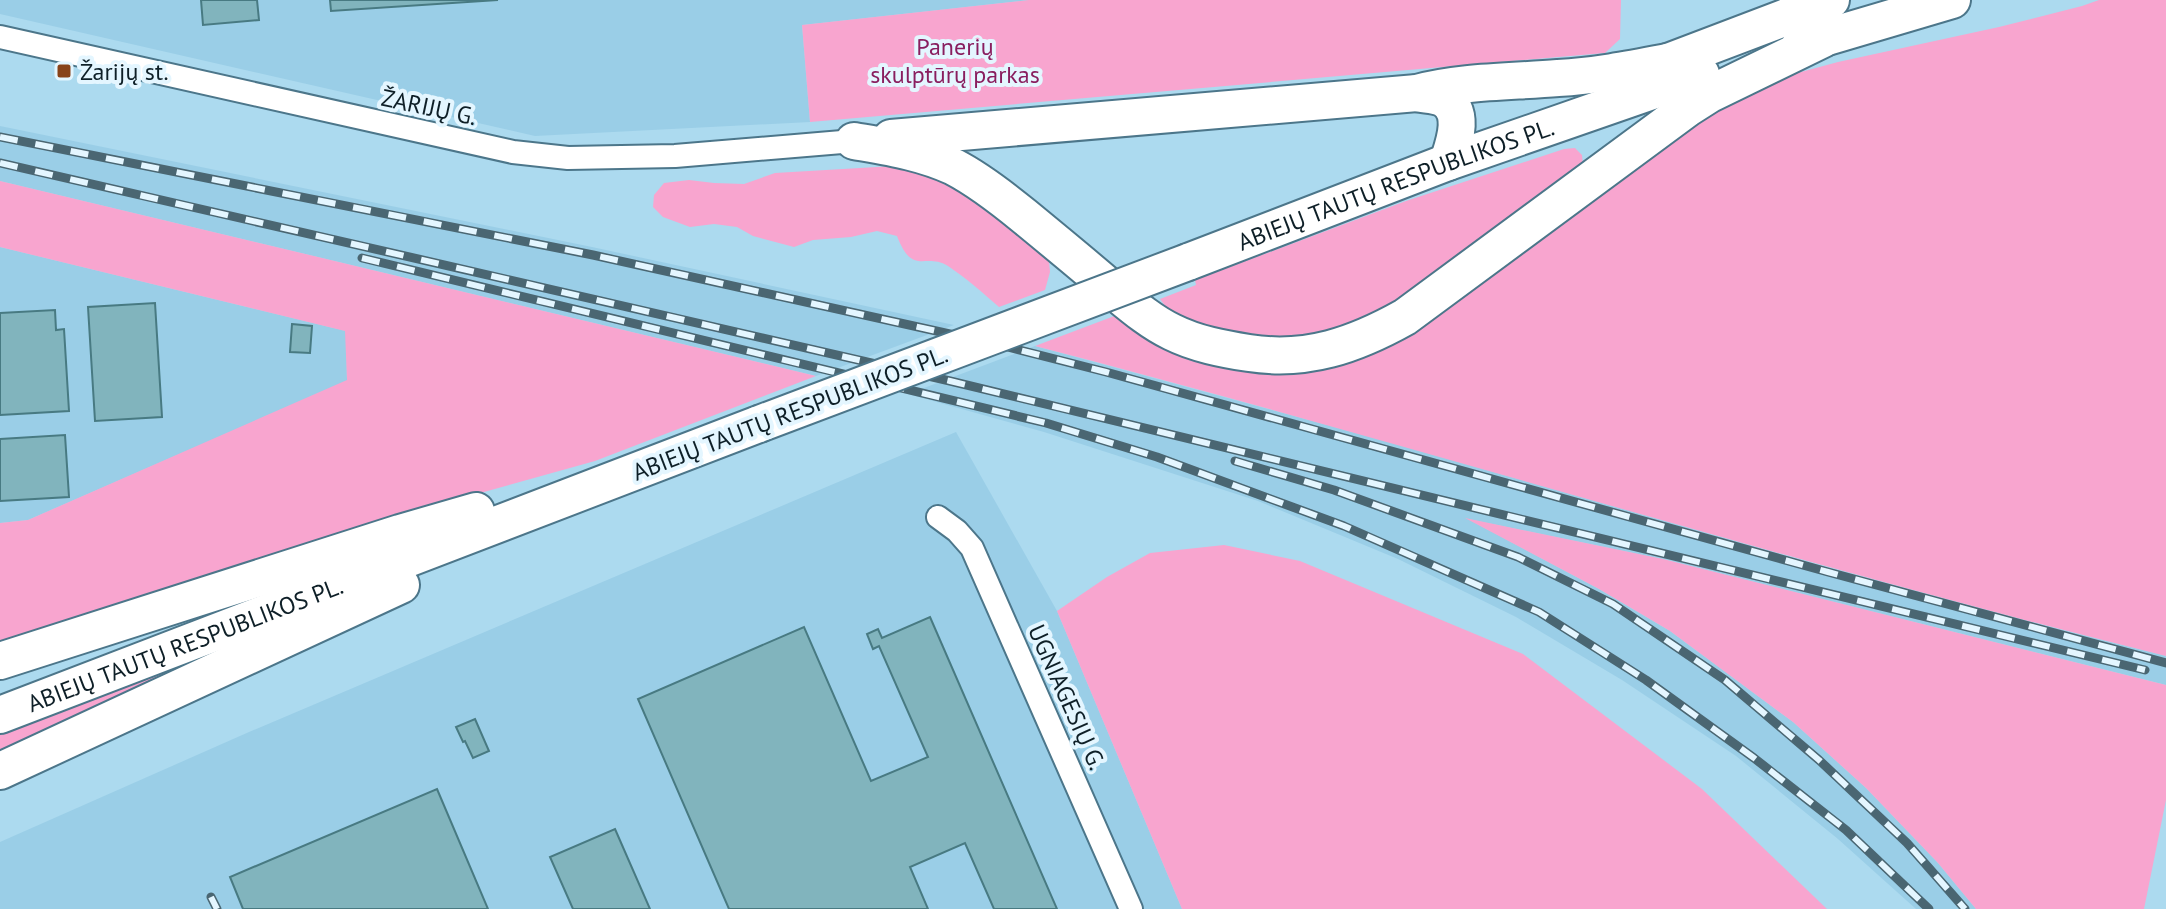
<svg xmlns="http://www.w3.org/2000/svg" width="2166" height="909" viewBox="0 0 2166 909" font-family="'PT Sans',sans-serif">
<rect width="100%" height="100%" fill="#acdaef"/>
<g fill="#9acee7">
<path d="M 0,0 L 1029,0 L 802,25 L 810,122 L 535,136 L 0,14 Z"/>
<path d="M 0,126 L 592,247 L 954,325 L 816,376 L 0,181 Z"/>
<path d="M 0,247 L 346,331 L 347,381 L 28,520 L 0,523 Z"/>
<path d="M 1035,346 L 1361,434 L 1829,568 L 2019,619 L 2166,656 L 2166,685 L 1663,559 L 1468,519 L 1599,589 L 1670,631 L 1793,722 L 1866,788 L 1938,863 L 1976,909 L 1916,909 L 1838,839 L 1736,756 L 1622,680 L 1516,617 L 1398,559 L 1258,501 L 1044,432 L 908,394 Z"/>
<path d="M 956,432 L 1057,611 L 1182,909 L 0,909 L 0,842 L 249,732 Z"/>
</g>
<g fill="#f8a5cf">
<path d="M 1029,0 L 1621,0 L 1620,39 L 1605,53 L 810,122 L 802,25 Z"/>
<path d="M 2099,0 L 2166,0 L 2166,656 C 1786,562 1413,444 1035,346 L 1117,315 L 1136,333 L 1166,346 L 1320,365 L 1697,117 L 1775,79 L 1838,62 L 1999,27 L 2082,6 Z"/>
<path d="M 1575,148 L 1582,155 L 1583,166 L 1407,303 L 1318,335 L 1268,337 L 1220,332 L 1194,326 L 1169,311 L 1160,299 L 1196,285 L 1195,280 L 1406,201 L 1564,149 Z"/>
<path d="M 894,166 L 933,174 L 973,190 L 1048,252 L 1050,272 L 1045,290 L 999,307 C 983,293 966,278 948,266 C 924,252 913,277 897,236 L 877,231 L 851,237 L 813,240 L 794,247 L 753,236 L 737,227 L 714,224 L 690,227 L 663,217 L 653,207 L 654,195 L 664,183 L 689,180 L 714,183 L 744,184 L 775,173 Z"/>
<path d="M 0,181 L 816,376 L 595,461 L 387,519 L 0,648 L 0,523 L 28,520 L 347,380 L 345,331 L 0,247 Z"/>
<path d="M 1465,518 L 1663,559 L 2166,685 L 2166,800 L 2144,909 L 1976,909 L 1938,863 L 1866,788 L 1793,722 L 1670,631 L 1599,589 Z"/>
<path d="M 1224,545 L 1300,561 L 1523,654 L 1702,789 L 1827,909 L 1182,909 L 1057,611 L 1107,577 L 1150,553 Z"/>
<path d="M 196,661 L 0,757 L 0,735 Z"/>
</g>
<g fill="#81b4bd" stroke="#487a82" stroke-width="2">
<path d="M 201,0 L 257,0 L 259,20 L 203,25 Z"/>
<path d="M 330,0 L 498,0 L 331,11 Z"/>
<path d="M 155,303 L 162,417 L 95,421 L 88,307 Z"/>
<path d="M 55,310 L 56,330 L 64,329 L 69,411 L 0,415 L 0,313 Z"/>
<path d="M 292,324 L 312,326 L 310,353 L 290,352 Z"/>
<path d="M 65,435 L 69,497 L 0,501 L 0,439 Z"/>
<path d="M 930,617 L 1057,909 L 994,909 L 965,843 L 910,867 L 928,909 L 729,909 L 638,699 L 804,627 L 871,781 L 928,757 L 879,646 L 873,649 L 867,634 L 878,629 L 882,638 Z"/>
<path d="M 475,719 L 489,751 L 473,758 L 465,741 L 463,742 L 456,727 Z"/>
<path d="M 437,789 L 488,909 L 243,909 L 230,877 Z"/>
<path d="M 615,829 L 650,909 L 573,909 L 550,857 Z"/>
</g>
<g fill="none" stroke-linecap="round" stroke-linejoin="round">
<g stroke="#4c768a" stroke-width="26">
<g id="minor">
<path d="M 0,37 L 513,152 L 568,158 L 675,156 L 854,141"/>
<path d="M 938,517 L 957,531 L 972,548 L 1131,909"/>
</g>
</g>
<g stroke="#4c768a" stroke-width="40">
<g id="trunk">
<path d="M 1800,45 L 1952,0"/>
<path d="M 1657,69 L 1668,62 L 1831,0"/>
<path d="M 1417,93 C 1425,95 1437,95 1444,99 C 1466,112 1454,143 1448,162"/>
<path d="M 891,138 L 1417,93 C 1462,81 1511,82 1558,78 C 1595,76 1631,69 1668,62"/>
<path d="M 854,141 C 888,147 922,152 954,167 C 979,180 1002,198 1024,216 C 1052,239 1080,262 1108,286 C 1129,303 1149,321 1172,332 C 1196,344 1223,349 1249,353 C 1307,362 1355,345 1405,317 L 1688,108 L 1710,94 L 1823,39"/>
<path id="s1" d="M 1188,262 L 1448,162 L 1701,74"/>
<path d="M 0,661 L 400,533 L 476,511"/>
<path id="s2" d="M 0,715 L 759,424"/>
<path d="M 0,771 L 401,585"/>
</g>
</g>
<use href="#minor" stroke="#fff" stroke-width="22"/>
<use href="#trunk" stroke="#fff" stroke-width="36"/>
<g stroke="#4a6672" stroke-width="9">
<g id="rail">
<path d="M 0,137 L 593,255 L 1004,346 L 1106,372 L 1828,572 L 2166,663"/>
<path d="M 0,163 L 950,381 L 2145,670"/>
<path d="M 362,258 L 1046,423 L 1157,457 L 1344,526 L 1539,612 L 1646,680 L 1754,758 L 1846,830 L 1929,909"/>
<path d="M 1235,461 L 1334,490 L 1518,557 L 1613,604 L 1725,680 L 1819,760 L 1907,843 L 1965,909"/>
<path d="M 211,897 L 217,909"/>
</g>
</g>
<use href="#rail" stroke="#e4f6ff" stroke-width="6" stroke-dasharray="18" stroke-linecap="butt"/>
<g stroke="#4c768a" stroke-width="40" stroke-linecap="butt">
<path id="trunk-bridge" d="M 759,424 L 1188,262"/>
</g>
<use href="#trunk-bridge" stroke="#fff" stroke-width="36"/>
</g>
<rect fill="#884319" stroke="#e4f6ff" stroke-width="3" x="56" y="63" width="16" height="16" rx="4"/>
<g text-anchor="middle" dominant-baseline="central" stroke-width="8" stroke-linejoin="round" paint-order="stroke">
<g font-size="24" fill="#891e5f" stroke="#e4f6ff">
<text x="955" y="46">Panerių<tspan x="955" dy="28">skulptūrų parkas</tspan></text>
</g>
<g font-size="24" fill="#0e1f27" stroke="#e4f6ff" text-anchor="start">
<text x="80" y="71">Žarijų st.</text>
</g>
<g font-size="24" fill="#0e1f27" stroke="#e4f6ff">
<text transform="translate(429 107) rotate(12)">ŽARIJŲ G.</text>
<text stroke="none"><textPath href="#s1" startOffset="222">ABIEJŲ TAUTŲ RESPUBLIKOS PL.</textPath></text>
<text transform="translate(790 413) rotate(-21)">ABIEJŲ TAUTŲ RESPUBLIKOS PL.</text>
<text stroke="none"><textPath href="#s2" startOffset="198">ABIEJŲ TAUTŲ RESPUBLIKOS PL.</textPath></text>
<text transform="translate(1067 697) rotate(66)">UGNIAGESIŲ G.</text>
</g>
</g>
</svg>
